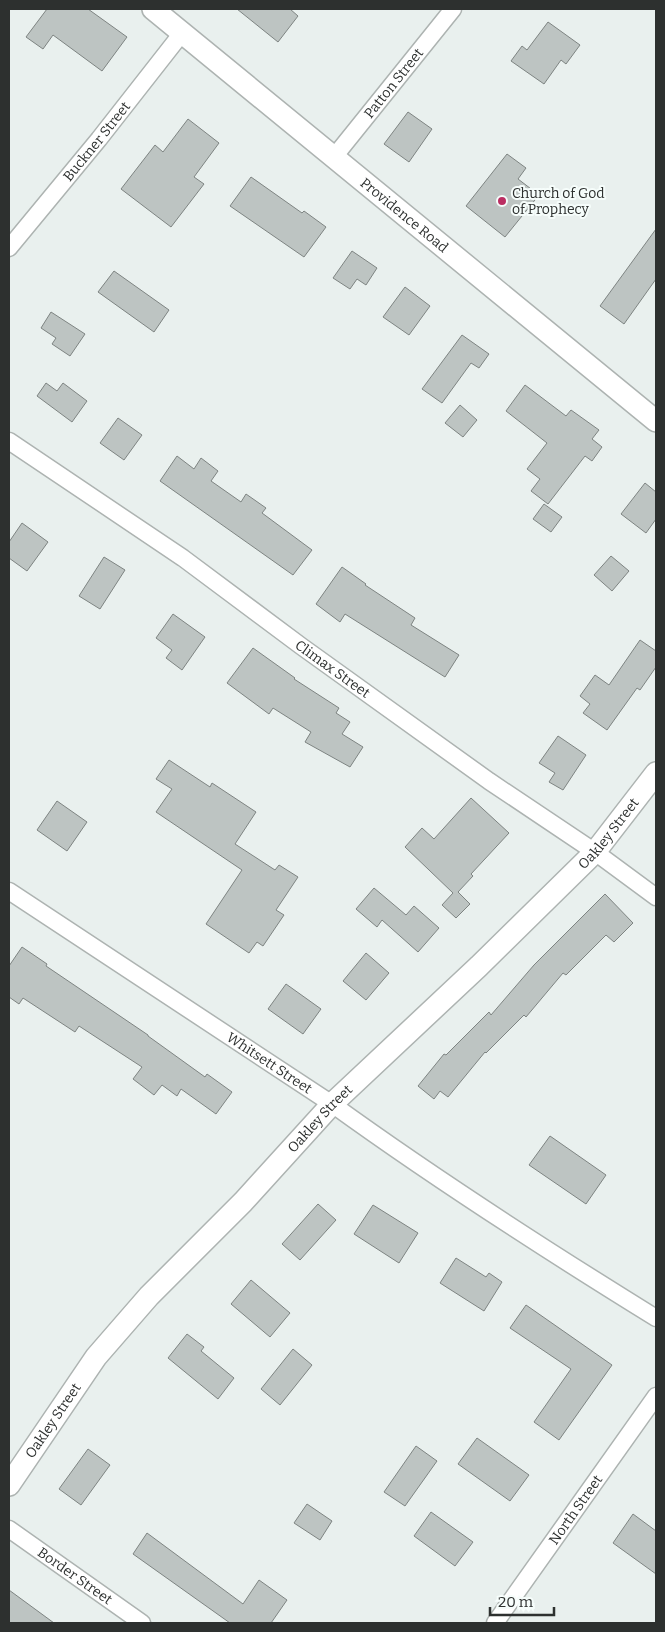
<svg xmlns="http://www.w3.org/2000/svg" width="665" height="1632" viewBox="0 0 665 1632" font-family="Bitter,serif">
<rect width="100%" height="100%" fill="#e9f0ee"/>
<g fill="#bdc4c2" stroke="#7e8482">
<path d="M 47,9 L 88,9 L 127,37 L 102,71 L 53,35 L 43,49 L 26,37 Z"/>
<path d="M 237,9 L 290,9 L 298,16 L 278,42 Z"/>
<path d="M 548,22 L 580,45 L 566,64 L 561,60 L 544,84 L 511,61 L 522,46 L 527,50 Z"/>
<path d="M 408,112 L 432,129 L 409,162 L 384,144 Z"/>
<path d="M 188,119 L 219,143 L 194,177 L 204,184 L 171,227 L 121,189 L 155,145 L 163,152 Z"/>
<path d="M 507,154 L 526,168 L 518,179 L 539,195 L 505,237 L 466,206 Z"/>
<path d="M 251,177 L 302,213 L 304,211 L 326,227 L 304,257 L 230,206 Z"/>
<path d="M 656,229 L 656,279 L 624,324 L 600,306 Z"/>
<path d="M 352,251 L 377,268 L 366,285 L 357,279 L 350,289 L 333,278 Z"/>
<path d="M 114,271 L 169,310 L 154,332 L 98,292 Z"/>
<path d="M 405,287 L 430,306 L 409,335 L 383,317 Z"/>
<path d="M 51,312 L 85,334 L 70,356 L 52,344 L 56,338 L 41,328 Z"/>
<path d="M 462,335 L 489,354 L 479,368 L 471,363 L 442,403 L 422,389 Z"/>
<path d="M 46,383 L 57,391 L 63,383 L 87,401 L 72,422 L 37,396 Z"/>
<path d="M 525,385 L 566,416 L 571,410 L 599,430 L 592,439 L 602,447 L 592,461 L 585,456 L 548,504 L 531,491 L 540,479 L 527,469 L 547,443 L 506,411 Z"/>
<path d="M 460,405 L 477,420 L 463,437 L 445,423 Z"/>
<path d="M 118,418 L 142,435 L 124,460 L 100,443 Z"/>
<path d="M 177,456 L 194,469 L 201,458 L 218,471 L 211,481 L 241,502 L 246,494 L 266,508 L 262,513 L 312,550 L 293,575 L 160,481 Z"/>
<path d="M 645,483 L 656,492 L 656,519 L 646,533 L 621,514 Z"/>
<path d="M 544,504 L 562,517 L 551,532 L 533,519 Z"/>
<path d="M 22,523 L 48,542 L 27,571 L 9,558 L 9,542 Z"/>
<path d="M 611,556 L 629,571 L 612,591 L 594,575 Z"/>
<path d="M 104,557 L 125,570 L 100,609 L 79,596 Z"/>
<path d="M 342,567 L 366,584 L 365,585 L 415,618 L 411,625 L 459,655 L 445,677 L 345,614 L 340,622 L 316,604 Z"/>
<path d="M 173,614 L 205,637 L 182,670 L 166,658 L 172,650 L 156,638 Z"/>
<path d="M 640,640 L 656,651 L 656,667 L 640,690 L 637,688 L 607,730 L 583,713 L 590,704 L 580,696 L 595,675 L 609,685 Z"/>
<path d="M 253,648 L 295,678 L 294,679 L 339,708 L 336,713 L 350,722 L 342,734 L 363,747 L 350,767 L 305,742 L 311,732 L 273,708 L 269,714 L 227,683 Z"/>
<path d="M 558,736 L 586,755 L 563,790 L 549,782 L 555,773 L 539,763 Z"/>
<path d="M 169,760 L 210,787 L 212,783 L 256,812 L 235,844 L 275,870 L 279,865 L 298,877 L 276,910 L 284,915 L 263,946 L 257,942 L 249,953 L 206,924 L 242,870 L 156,812 L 172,789 L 156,779 Z"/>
<path d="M 471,798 L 509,833 L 471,874 L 473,876 L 458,892 L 470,904 L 456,918 L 442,905 L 453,893 L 405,847 L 422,828 L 434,839 Z"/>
<path d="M 57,801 L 87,822 L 67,851 L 37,830 Z"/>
<path d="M 374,888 L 406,915 L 414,906 L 439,928 L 418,952 L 382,920 L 377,927 L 356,909 Z"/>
<path d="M 605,894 L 633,923 L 614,942 L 606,935 L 566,975 L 563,973 L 526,1017 L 524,1015 L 486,1053 L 485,1052 L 448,1097 L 440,1091 L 434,1099 L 418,1086 L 444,1054 L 446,1055 L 489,1012 L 491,1015 L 534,965 Z"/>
<path d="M 22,947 L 47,964 L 46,966 L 148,1035 L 148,1036 L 205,1077 L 207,1074 L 232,1092 L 216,1114 L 181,1089 L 177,1096 L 162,1085 L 154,1095 L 133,1079 L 142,1067 L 79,1026 L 75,1032 L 23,998 L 19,1004 L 9,997 L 9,966 Z"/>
<path d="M 366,953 L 389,973 L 366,1000 L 343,981 Z"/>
<path d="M 286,984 L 321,1009 L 303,1034 L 268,1009 Z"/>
<path d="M 550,1136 L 606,1175 L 586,1204 L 529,1165 Z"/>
<path d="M 318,1204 L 336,1220 L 300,1260 L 282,1244 Z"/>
<path d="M 373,1205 L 418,1233 L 399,1263 L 354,1234 Z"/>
<path d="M 456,1258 L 486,1277 L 489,1273 L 502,1282 L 484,1311 L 440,1283 Z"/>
<path d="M 251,1280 L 290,1313 L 270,1337 L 231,1304 Z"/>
<path d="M 526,1305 L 612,1365 L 559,1440 L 534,1422 L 571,1369 L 510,1328 Z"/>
<path d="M 187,1334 L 204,1347 L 201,1351 L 234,1378 L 218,1399 L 168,1358 Z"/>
<path d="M 293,1349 L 312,1365 L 280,1405 L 261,1389 Z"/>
<path d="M 477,1438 L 529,1475 L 510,1501 L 458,1464 Z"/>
<path d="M 416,1446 L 437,1461 L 405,1506 L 384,1492 Z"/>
<path d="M 88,1449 L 110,1465 L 81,1505 L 59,1489 Z"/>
<path d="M 307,1504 L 332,1521 L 320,1540 L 294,1523 Z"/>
<path d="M 431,1512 L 473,1542 L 455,1566 L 414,1536 Z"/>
<path d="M 633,1514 L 656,1531 L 656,1574 L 613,1543 Z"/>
<path d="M 147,1533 L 243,1604 L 259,1580 L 287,1600 L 271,1623 L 230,1623 L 133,1554 Z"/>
<path d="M 9,1590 L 54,1623 L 9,1623 Z"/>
</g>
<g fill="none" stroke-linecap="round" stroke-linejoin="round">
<g stroke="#adb3b1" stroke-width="19">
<g id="minor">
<path id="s1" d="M 334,157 L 453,9"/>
<path id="s2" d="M 9,248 L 99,139 L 182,33"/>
<path id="s3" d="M 9,441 L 183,558 L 301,646 L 489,781 L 595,852 L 656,897"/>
<path id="s4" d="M 9,891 L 332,1104 C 437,1180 546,1250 656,1318"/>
<path id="s5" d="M 9,1529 L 142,1623"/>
<path id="s6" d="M 495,1623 L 656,1396"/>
</g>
</g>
<g stroke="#adb3b1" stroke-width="24">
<g id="tertiary">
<path id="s7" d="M 153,9 L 656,421"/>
<path id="s8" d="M 9,1485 L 96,1357 L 149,1296 L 243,1202 L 332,1104 L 479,966 L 595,852 L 656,773"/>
</g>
</g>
<use href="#minor" stroke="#fff" stroke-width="16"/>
<use href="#tertiary" stroke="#fff" stroke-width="21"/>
</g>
<circle fill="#bb2e62" stroke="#f6fdfb" stroke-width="2" cx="502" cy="201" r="5"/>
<g text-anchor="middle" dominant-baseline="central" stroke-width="4" stroke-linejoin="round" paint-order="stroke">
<g font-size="14" fill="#2d302f" stroke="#f6fdfb">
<text stroke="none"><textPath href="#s1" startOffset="95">Patton Street</textPath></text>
<text stroke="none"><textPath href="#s2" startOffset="138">Buckner Street</textPath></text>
<text stroke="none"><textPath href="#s7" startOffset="325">Providence Road</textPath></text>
<text stroke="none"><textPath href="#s3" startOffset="396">Climax Street</textPath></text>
<text stroke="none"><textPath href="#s8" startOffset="888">Oakley Street</textPath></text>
<text stroke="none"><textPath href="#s4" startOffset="312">Whitsett Street</textPath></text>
<text stroke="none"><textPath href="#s8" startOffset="482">Oakley Street</textPath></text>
<text stroke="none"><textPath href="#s8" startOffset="78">Oakley Street</textPath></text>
<text stroke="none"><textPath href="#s6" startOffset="139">North Street</textPath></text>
<text stroke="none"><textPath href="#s5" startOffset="81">Border Street</textPath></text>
</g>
<g font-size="14" fill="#2d302f" stroke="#f6fdfb" text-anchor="start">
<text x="512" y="193">Church of God<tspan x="512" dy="16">of Prophecy</tspan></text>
</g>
</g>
<rect width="665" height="1632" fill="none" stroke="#2d302f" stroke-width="20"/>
<path d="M490 1607v8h64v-8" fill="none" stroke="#2d302f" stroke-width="2.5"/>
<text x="498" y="1607" font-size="15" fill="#2d302f" stroke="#f6fdfb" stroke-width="4" paint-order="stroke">20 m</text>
</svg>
